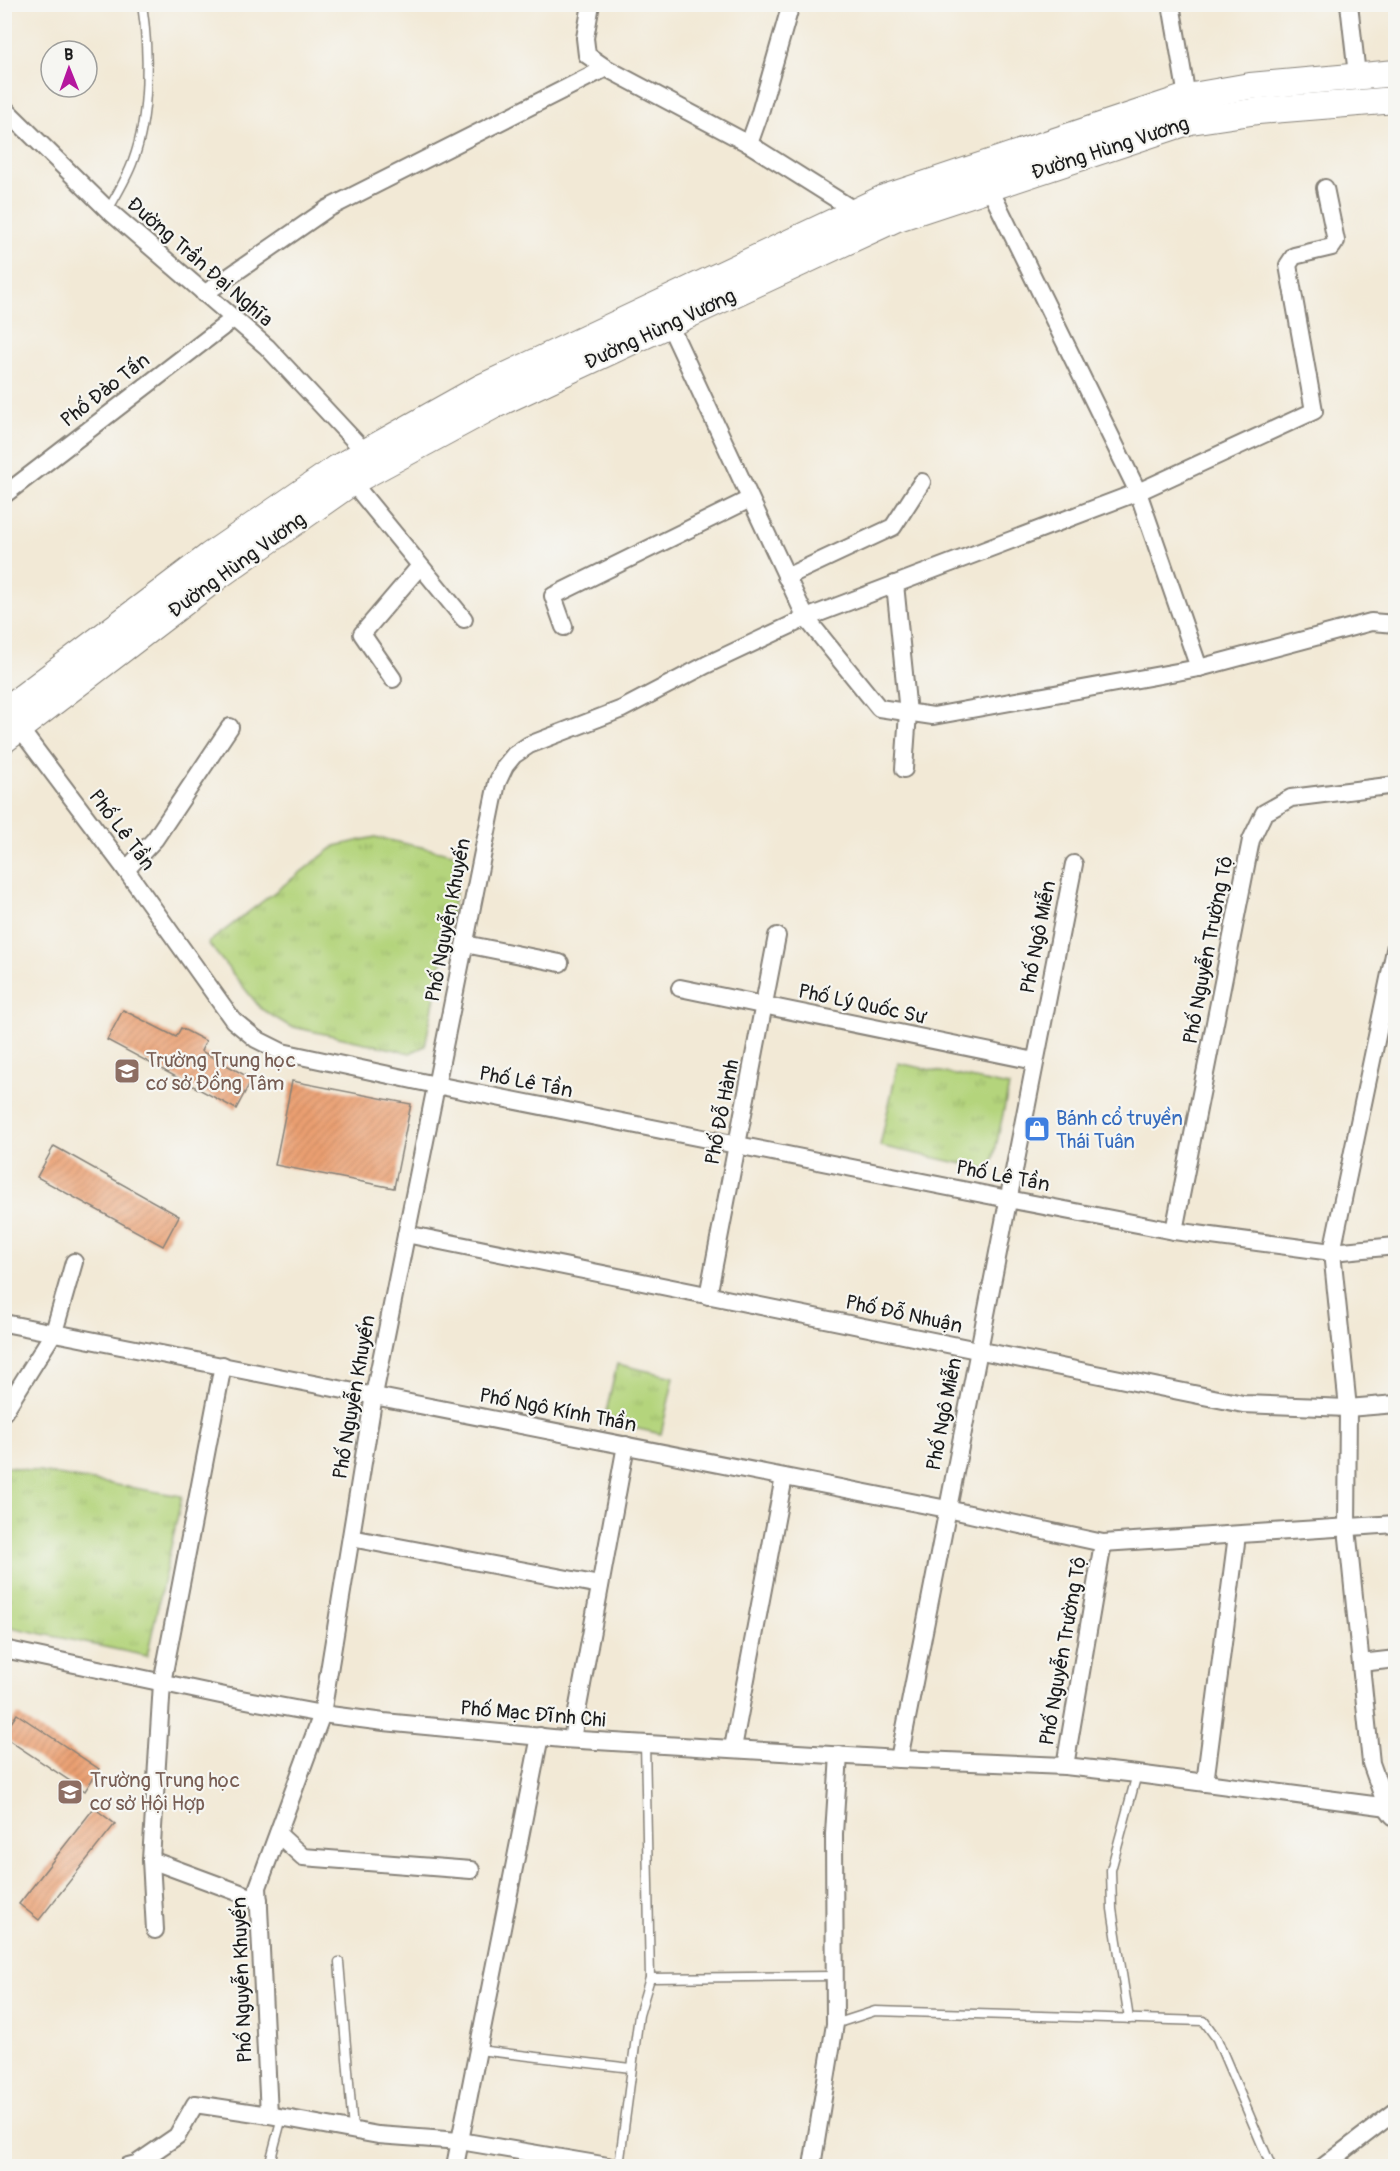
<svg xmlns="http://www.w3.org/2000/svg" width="1400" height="2171" viewBox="0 0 1400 2171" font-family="Pangolin,sans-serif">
<defs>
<pattern id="park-tufts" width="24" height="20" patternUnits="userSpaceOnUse" patternTransform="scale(1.5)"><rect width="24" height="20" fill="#b4d47c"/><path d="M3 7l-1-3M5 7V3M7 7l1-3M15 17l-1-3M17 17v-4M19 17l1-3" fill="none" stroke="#9ab56b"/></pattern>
<pattern id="building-hatch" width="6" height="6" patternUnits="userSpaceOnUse" patternTransform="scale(1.5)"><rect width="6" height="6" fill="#ea9f71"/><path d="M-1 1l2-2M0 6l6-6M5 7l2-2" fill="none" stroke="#c88861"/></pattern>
</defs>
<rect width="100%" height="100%" fill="#f6f6f2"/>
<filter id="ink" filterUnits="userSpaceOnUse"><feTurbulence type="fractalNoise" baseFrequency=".0167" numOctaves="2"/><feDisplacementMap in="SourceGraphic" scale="12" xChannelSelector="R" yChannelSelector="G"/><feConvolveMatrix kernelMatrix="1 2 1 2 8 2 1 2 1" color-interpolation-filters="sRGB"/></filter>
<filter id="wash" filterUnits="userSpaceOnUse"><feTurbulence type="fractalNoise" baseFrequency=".008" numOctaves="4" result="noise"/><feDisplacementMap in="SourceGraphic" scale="24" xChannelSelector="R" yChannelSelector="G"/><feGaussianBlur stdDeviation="1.35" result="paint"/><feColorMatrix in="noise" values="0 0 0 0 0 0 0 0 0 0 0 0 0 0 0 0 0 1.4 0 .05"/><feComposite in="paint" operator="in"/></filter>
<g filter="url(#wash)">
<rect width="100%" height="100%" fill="#f2e9d6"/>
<g fill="url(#park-tufts)" stroke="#68784c" stroke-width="1.5">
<path d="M 375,837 L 463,856 L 425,1046 L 410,1053 L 289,1026 L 261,1009 L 208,943 L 335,846 Z"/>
<path d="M 898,1063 L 1009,1086 L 991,1170 L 880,1146 Z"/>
<path d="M 617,1364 L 674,1377 L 661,1434 L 604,1421 Z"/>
<path d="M 4,1466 L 182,1496 L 147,1656 L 5,1626 Z"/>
</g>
<g id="blocks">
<g fill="url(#building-hatch)">
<path d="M 123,1010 L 176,1037 L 181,1028 L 206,1041 L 201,1051 L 252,1079 L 236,1109 L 107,1040 Z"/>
<path d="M 292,1081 L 411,1104 L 394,1188 L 275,1165 Z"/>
<path d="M 54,1146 L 179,1216 L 163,1246 L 37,1177 Z"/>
<path d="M 17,1714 L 99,1769 L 85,1791 L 4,1737 L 4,1733 Z"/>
<path d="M 94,1808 L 115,1824 L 39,1920 L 19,1904 Z"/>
</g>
</g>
</g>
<g filter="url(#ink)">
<use href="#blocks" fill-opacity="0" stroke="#878279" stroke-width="1.5"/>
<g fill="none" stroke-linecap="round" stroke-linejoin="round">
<g stroke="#878279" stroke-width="11">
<g id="service">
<path d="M 108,210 C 117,194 127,178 133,161 C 150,116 149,51 142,4"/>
<path d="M 339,1962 L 353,2130"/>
<path d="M 650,1978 L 834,1976"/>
<path d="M 1129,2019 L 1112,1909 L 1111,1870 L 1137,1774"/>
<path d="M 835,2024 L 875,2011 L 1204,2021 L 1217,2039 L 1271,2166"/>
<path d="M 478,2050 L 631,2068"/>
<path d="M 269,2166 L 282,2117"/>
<path d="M 619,2166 L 639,2015 L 650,1978 L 645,1743"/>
</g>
</g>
<g stroke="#878279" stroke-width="20">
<g id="minor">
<path d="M 591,4 L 585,38 L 587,55 L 606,68 L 749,144"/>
<path d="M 791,4 L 759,116 L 749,144 L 857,212"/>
<path d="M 1171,4 L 1187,97"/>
<path d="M 1349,4 L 1357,75"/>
<path d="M 4,108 L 108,210 L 267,347 L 365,452"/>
<path d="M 989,187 L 1138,492 L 1199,668"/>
<path d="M 204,294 L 327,209 L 606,68"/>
<path d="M 669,324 L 806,618 L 879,708 L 933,716 L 1199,668 L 1371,622 L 1396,624"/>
<path d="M 352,482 L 464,619"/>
<path d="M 4,495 L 233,319"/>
<path d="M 786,577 L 893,527 L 922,482"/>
<path d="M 895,584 L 908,713 L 904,769"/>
<path d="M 564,627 L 553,596 L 750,499"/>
<path d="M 393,679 L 362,634 L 420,566"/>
<path d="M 20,729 L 126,870 L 233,1020 L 256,1039 L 282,1052 L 436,1085 L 1008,1199 L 1174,1231 L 1332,1252 L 1396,1246"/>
<path d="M 126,870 L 155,839 L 230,727"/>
<path d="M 465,944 L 560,963"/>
<path d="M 680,988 L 1035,1061"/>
<path d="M 1174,1231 L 1251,840 L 1264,813 L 1291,798 L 1396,785"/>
<path d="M 406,1234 L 1243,1404 L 1348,1408 L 1396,1404"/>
<path d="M 708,1296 L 777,936"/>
<path d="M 4,1323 L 947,1509 L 1103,1543 L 1396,1524"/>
<path d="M 4,1412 L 54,1332 L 74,1262"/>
<path d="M 351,1538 L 600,1585"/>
<path d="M 4,1649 L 225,1696 L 322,1714 L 384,1722 L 563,1739 L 899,1759 L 1065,1766 L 1137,1774 L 1396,1808"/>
<path d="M 1361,1663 L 1396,1659"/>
<path d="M 572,1739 L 626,1445"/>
<path d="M 733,1748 L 784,1477"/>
<path d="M 899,1759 L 1074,864"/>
<path d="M 1065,1766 L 1103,1543"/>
<path d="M 1205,1783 L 1237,1535"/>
<path d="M 1393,1816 L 1387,1808 L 1371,1763 L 1347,1528 L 1348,1408 L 1332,1252 L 1396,945"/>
<path d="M 278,1834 L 303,1857 L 471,1870"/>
<path d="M 151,1860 L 259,1900"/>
<path d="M 155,1930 L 151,1860 L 162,1683 L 223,1365"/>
<path d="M 269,2115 L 258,1887 L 322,1714 L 374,1395 L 493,802 L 497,783 L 505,766 L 514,755 L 529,745 L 622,709 L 706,665 L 806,618 L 1138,492 L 1314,411 L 1288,265 L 1294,256 L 1332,247 L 1336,241 L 1325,188"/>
<path d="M 128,2166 L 136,2164 L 177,2136 L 195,2104 L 269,2115 L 378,2135 L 460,2141 L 608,2166"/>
<path d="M 455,2166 L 540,1736"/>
<path d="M 812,2166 L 835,2024 L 834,1834 L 839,1755"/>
<path d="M 1324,2166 L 1396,2111"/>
</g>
</g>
<g stroke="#878279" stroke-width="28">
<g id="primary">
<path d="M 4,711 L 209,556 L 337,468 L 480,388 L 884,198 L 1187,97 L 1250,86 L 1396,73"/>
<path d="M 4,740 L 220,575 L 352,482 L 493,406 L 895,219 L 1191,121 L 1258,111 L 1396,100"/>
</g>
</g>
<use href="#service" stroke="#fff" stroke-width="8"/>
<use href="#minor" stroke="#fff" stroke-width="16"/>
<use href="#primary" stroke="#fff" stroke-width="26"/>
</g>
</g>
<defs>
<g id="school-square" transform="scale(1.35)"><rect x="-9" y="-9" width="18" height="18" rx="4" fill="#8d6e63" stroke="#f6f6f2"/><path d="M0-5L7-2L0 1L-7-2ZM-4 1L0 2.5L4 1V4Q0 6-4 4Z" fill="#fff"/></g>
<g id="shop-square" transform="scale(1.35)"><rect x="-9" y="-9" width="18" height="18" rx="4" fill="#3f7fe0" stroke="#f6f6f2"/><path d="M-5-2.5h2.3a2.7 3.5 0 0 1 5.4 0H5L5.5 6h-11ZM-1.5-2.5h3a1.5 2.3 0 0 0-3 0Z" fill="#fff"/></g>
</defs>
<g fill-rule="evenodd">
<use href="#school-square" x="127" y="1071"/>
<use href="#shop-square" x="1037" y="1129"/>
<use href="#school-square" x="70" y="1792"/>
</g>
<g text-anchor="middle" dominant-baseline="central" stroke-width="4.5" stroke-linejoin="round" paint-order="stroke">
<g font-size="20" fill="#1c1c1c" stroke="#f6f6f2">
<text transform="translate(1110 148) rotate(-18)">Đường Hùng Vương</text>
<text transform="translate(200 262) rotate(41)">Đường Trần Đại Nghĩa</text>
<text transform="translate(660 329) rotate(-25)">Đường Hùng Vương</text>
<text transform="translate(105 390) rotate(-38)">Phố Đào Tấn</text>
<text transform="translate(237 565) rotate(-36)">Đường Hùng Vương</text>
<text transform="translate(122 830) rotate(53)">Phố Lê Tần</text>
<text transform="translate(448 920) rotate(-79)">Phố Nguyễn Khuyến</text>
<text transform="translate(1038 937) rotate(-79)">Phố Ngô Miễn</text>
<text transform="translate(1208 950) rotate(-79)">Phố Nguyễn Trường Tộ</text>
<text transform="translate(862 1004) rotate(12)">Phố Lý Quốc Sư</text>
<text transform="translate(526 1082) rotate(11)">Phố Lê Tần</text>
<text transform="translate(722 1112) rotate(-79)">Phố Đỗ Hành</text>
<text transform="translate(1003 1176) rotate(11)">Phố Lê Tần</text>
<text transform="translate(904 1314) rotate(12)">Phố Đỗ Nhuận</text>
<text transform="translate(354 1397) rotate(-80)">Phố Nguyễn Khuyến</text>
<text transform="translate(558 1410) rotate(11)">Phố Ngô Kính Thần</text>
<text transform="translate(944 1414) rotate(-79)">Phố Ngô Miễn</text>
<text transform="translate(1063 1651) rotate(-80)">Phố Nguyễn Trường Tộ</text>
<text transform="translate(533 1714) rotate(5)">Phố Mạc Đĩnh Chi</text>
<text transform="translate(242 1980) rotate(-92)">Phố Nguyễn Khuyến</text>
</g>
<g font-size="20" fill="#785e54" stroke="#f6f6f2" text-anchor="start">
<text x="146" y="1060">Trường Trung học<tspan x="146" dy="23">cơ sở Đồng Tâm</tspan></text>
<text x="90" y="1780">Trường Trung học<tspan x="90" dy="23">cơ sở Hội Hợp</tspan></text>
</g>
<g font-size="20" fill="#366cbe" stroke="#f6f6f2" text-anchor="start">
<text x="1056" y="1118">Bánh cổ truyền<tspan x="1056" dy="23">Thái Tuân</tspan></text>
</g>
</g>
<rect width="1400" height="2171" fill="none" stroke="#f6f6f2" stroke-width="24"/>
<g transform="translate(69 69) rotate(359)"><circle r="28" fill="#f6f6f2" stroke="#9f9f9c" stroke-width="1.5"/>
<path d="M0-4.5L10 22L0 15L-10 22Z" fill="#b5179e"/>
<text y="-9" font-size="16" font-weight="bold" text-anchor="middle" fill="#1c1c1c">B</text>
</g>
</svg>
